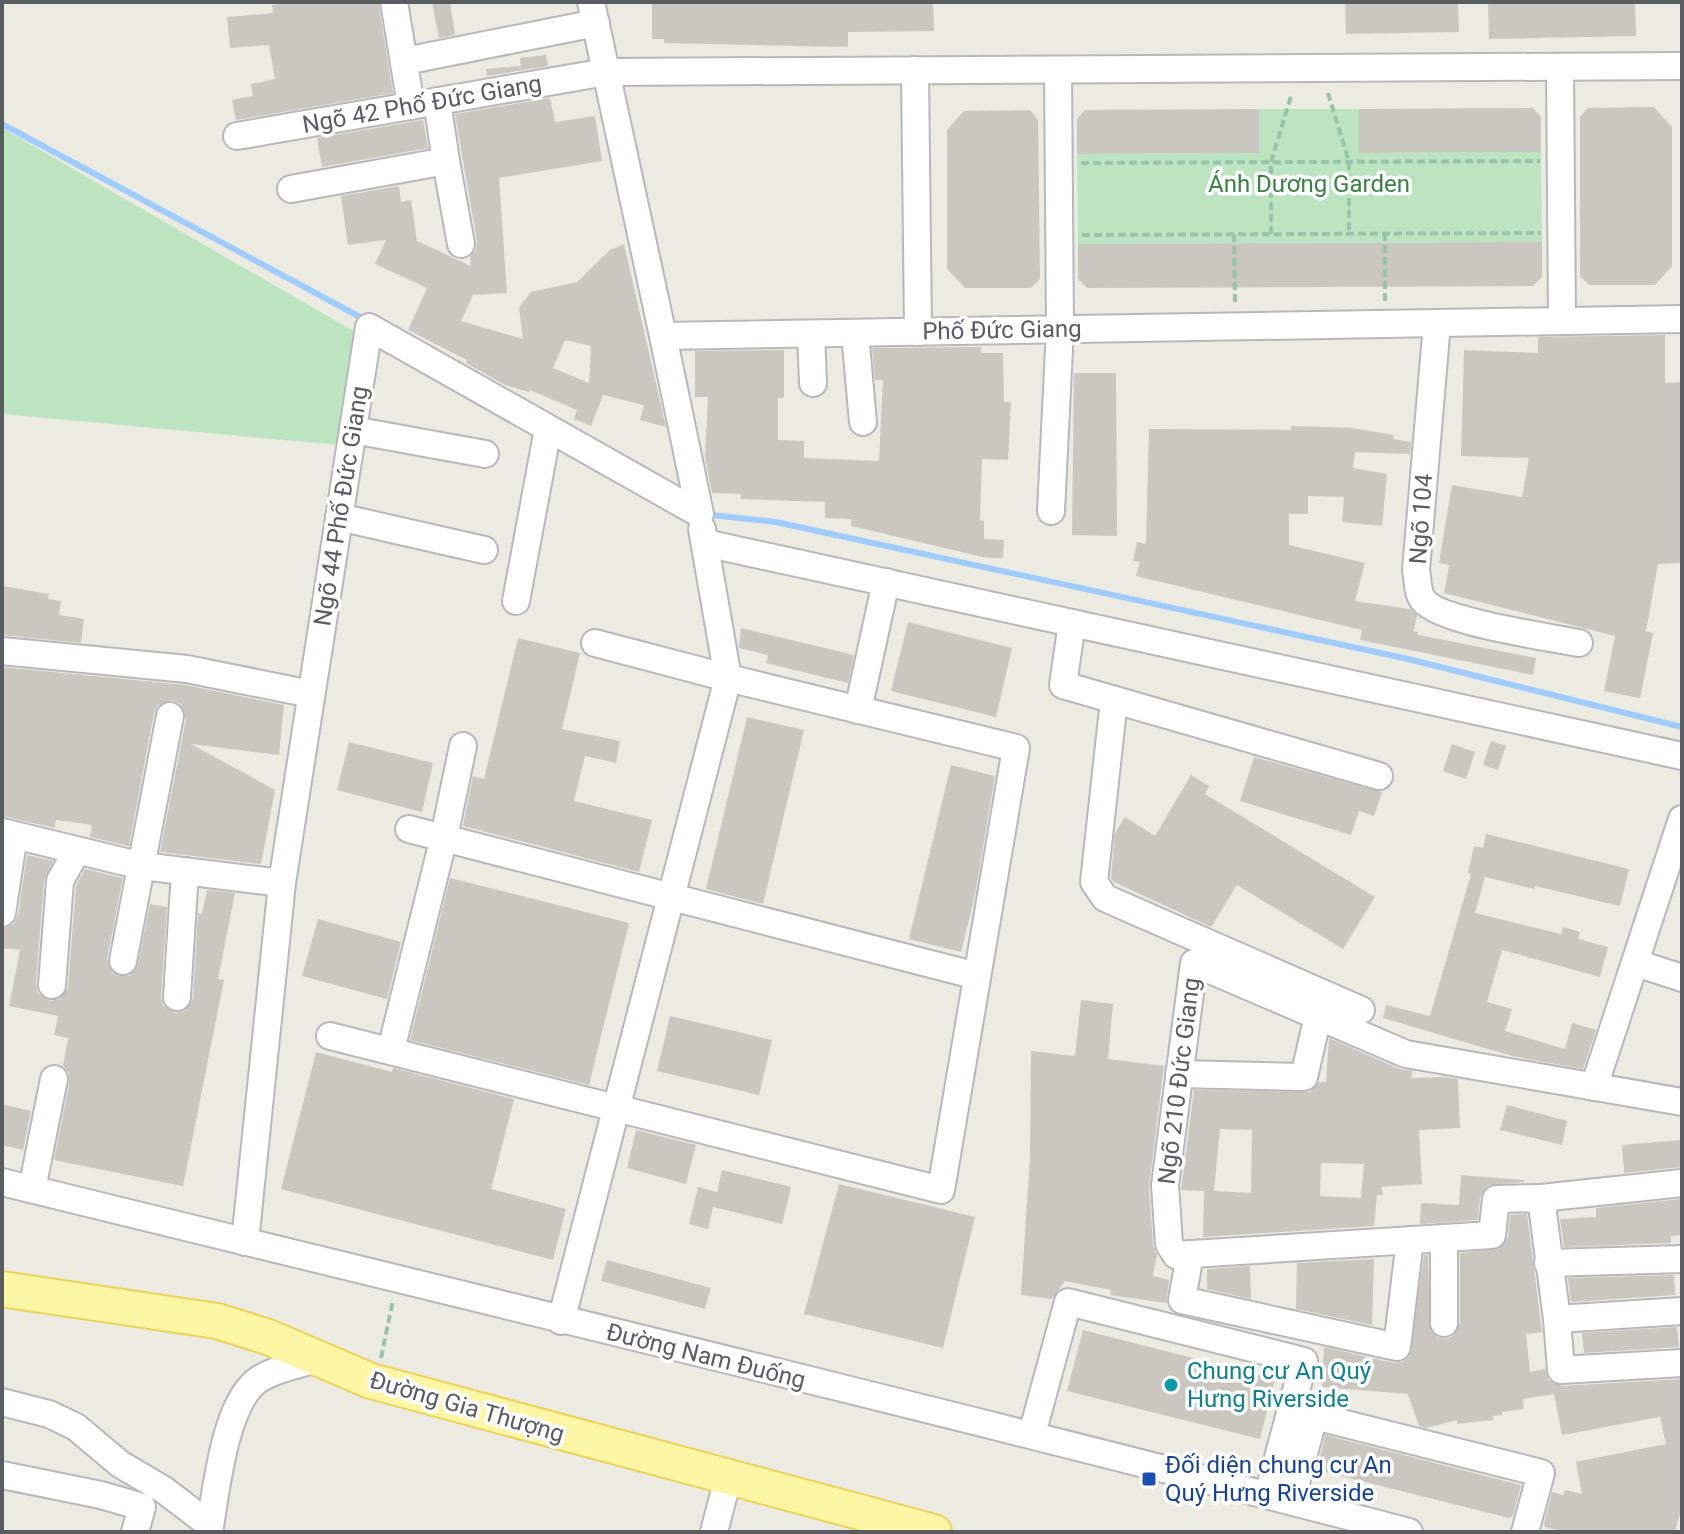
<svg xmlns="http://www.w3.org/2000/svg" width="1684" height="1534" viewBox="0 0 1684 1534" font-family="Roboto,sans-serif">
<rect width="100%" height="100%" fill="#ecebe1"/>
<g fill="#bde4c1">
<path d="M 1259,109 L 1359,109 L 1360,153 L 1541,152 L 1542,242 L 1078,244 L 1077,154 L 1259,153 Z"/>
<path d="M 2,128 L 357,333 L 338,445 L 2,414 Z"/>
</g>
<g fill="none" stroke-linecap="round" stroke-linejoin="round">
<g stroke="#a0ccfd" stroke-width="6">
<path d="M 2,124 L 360,317"/>
<path d="M 711,515 L 776,522 L 1408,659 L 1682,727"/>
</g>
</g>
<g fill="#c9c7c0" fill-rule="evenodd">
<path d="M 292,2 L 378,2 L 393,93 L 236,120 L 232,100 L 253,96 L 251,84 L 275,79 L 269,45 L 230,48 L 227,17 L 273,13 L 272,5 Z"/>
<path d="M 432,2 L 450,2 L 455,35 L 439,38 Z"/>
<path d="M 652,2 L 933,2 L 934,31 L 848,32 L 848,47 L 664,43 L 664,39 L 652,39 Z"/>
<path d="M 1345,2 L 1458,2 L 1459,32 L 1346,34 Z"/>
<path d="M 1488,2 L 1635,2 L 1636,36 L 1489,39 Z"/>
<path d="M 546,55 L 548,66 L 487,76 L 486,69 L 521,66 L 520,58 Z"/>
<path d="M 550,98 L 555,122 L 595,116 L 602,161 L 499,178 L 507,293 L 473,295 L 461,321 L 523,339 L 519,307 L 531,292 L 577,282 L 610,250 L 624,244 L 666,427 L 640,420 L 644,405 L 603,395 L 591,426 L 574,419 L 577,410 L 530,390 L 529,392 L 505,385 L 466,363 L 467,360 L 408,330 L 427,288 L 375,264 L 386,240 L 348,245 L 341,196 L 399,186 L 401,202 L 411,200 L 417,241 L 471,266 L 470,257 L 476,250 L 477,241 L 455,114 ZM 565,340 L 591,346 L 589,383 L 553,368 Z"/>
<path d="M 1654,107 L 1672,127 L 1672,266 L 1655,285 L 1589,285 L 1580,276 L 1580,117 L 1588,108 Z"/>
<path d="M 1533,108 L 1541,117 L 1541,152 L 1359,153 L 1359,109 Z"/>
<path d="M 1259,109 L 1259,153 L 1077,154 L 1077,119 L 1085,110 Z"/>
<path d="M 1030,110 L 1038,120 L 1040,279 L 1031,288 L 965,288 L 947,269 L 947,130 L 964,111 Z"/>
<path d="M 423,120 L 428,148 L 322,167 L 317,138 Z"/>
<path d="M 1542,242 L 1542,277 L 1533,286 L 1087,288 L 1078,279 L 1078,244 Z"/>
<path d="M 1665,335 L 1665,383 L 1682,382 L 1682,563 L 1658,564 L 1646,631 L 1653,633 L 1640,698 L 1604,691 L 1615,636 L 1444,593 L 1449,565 L 1439,563 L 1452,485 L 1522,497 L 1529,458 L 1461,456 L 1464,350 L 1538,353 L 1538,337 Z"/>
<path d="M 981,347 L 981,353 L 1003,353 L 1004,402 L 1011,402 L 1008,460 L 982,459 L 980,520 L 984,521 L 984,539 L 1004,540 L 1003,558 L 987,558 L 851,526 L 851,519 L 825,518 L 825,502 L 741,499 L 741,494 L 712,493 L 705,458 L 708,397 L 695,397 L 695,351 L 784,350 L 784,398 L 778,398 L 778,440 L 804,441 L 804,458 L 879,461 L 883,380 L 875,380 L 872,348 Z"/>
<path d="M 1074,373 L 1116,373 L 1117,536 L 1072,535 Z"/>
<path d="M 1291,426 L 1352,428 L 1394,435 L 1393,439 L 1411,442 L 1410,454 L 1355,452 L 1353,468 L 1387,474 L 1382,526 L 1342,522 L 1344,497 L 1308,496 L 1308,514 L 1289,514 L 1289,545 L 1365,563 L 1355,601 L 1410,609 L 1417,615 L 1414,631 L 1418,632 L 1418,635 L 1536,658 L 1533,675 L 1360,640 L 1362,630 L 1136,576 L 1140,562 L 1133,561 L 1137,542 L 1146,544 L 1149,429 L 1291,430 Z"/>
<path d="M 2,586 L 49,594 L 48,599 L 61,601 L 59,615 L 84,619 L 81,643 L 2,635 Z"/>
<path d="M 908,622 L 1012,648 L 996,717 L 891,691 Z"/>
<path d="M 741,628 L 854,655 L 848,683 L 766,663 L 768,655 L 739,648 Z"/>
<path d="M 518,638 L 580,653 L 562,729 L 620,741 L 616,763 L 585,756 L 574,801 L 652,820 L 639,872 L 463,826 L 473,776 L 484,779 Z"/>
<path d="M 2,667 L 185,685 L 284,705 L 279,755 L 191,744 L 275,790 L 261,864 L 160,852 L 186,719 L 181,704 L 172,700 L 158,705 L 154,713 L 129,846 L 90,837 L 92,825 L 56,820 L 55,828 L 2,816 Z"/>
<path d="M 747,717 L 804,730 L 763,904 L 706,889 Z"/>
<path d="M 1491,741 L 1506,746 L 1498,770 L 1483,765 Z"/>
<path d="M 349,742 L 433,763 L 422,812 L 337,790 Z"/>
<path d="M 1452,744 L 1475,752 L 1466,779 L 1443,771 Z"/>
<path d="M 1254,757 L 1382,792 L 1374,816 L 1359,811 L 1351,835 L 1240,801 Z"/>
<path d="M 951,765 L 995,776 L 975,895 L 961,952 L 909,939 Z"/>
<path d="M 1191,775 L 1209,786 L 1205,794 L 1375,897 L 1343,949 L 1237,885 L 1211,927 L 1114,882 L 1111,878 L 1115,833 L 1125,817 L 1155,836 Z"/>
<path d="M 1486,834 L 1629,869 L 1620,906 L 1535,886 L 1534,889 L 1485,877 L 1475,913 L 1561,934 L 1563,927 L 1580,932 L 1578,939 L 1608,947 L 1600,977 L 1502,950 L 1487,1002 L 1512,1009 L 1505,1031 L 1565,1049 L 1572,1023 L 1596,1030 L 1583,1069 L 1512,1056 L 1383,1018 L 1386,1005 L 1430,1016 L 1471,874 L 1468,873 L 1474,846 L 1483,848 Z"/>
<path d="M 27,855 L 53,861 L 44,880 L 36,984 L 38,993 L 50,1001 L 60,999 L 68,987 L 76,886 L 85,869 L 123,878 L 107,959 L 112,973 L 119,976 L 129,976 L 138,965 L 150,904 L 167,907 L 161,997 L 163,1005 L 175,1013 L 185,1011 L 193,999 L 198,913 L 202,914 L 207,890 L 235,893 L 218,979 L 224,980 L 183,1186 L 54,1160 L 69,1085 L 69,1073 L 63,1066 L 68,1038 L 54,1035 L 58,1016 L 9,1006 L 20,950 L 2,948 L 2,929 L 14,924 L 18,915 Z"/>
<path d="M 450,878 L 629,923 L 589,1085 L 410,1040 Z"/>
<path d="M 318,919 L 401,942 L 387,999 L 302,976 Z"/>
<path d="M 1081,1000 L 1113,1004 L 1108,1059 L 1164,1066 L 1149,1186 L 1153,1245 L 1157,1255 L 1153,1276 L 1169,1280 L 1166,1303 L 1110,1295 L 1111,1290 L 1065,1281 L 1052,1299 L 1021,1295 L 1030,1157 L 1031,1051 L 1075,1056 Z"/>
<path d="M 670,1016 L 772,1040 L 759,1095 L 657,1071 Z"/>
<path d="M 1329,1038 L 1400,1069 L 1413,1071 L 1411,1078 L 1443,1077 L 1458,1079 L 1460,1128 L 1419,1130 L 1422,1184 L 1381,1187 L 1383,1195 L 1377,1195 L 1374,1226 L 1203,1237 L 1204,1191 L 1181,1190 L 1194,1090 L 1310,1092 L 1319,1082 L 1326,1082 ZM 1220,1129 L 1252,1130 L 1251,1193 L 1214,1191 ZM 1321,1163 L 1364,1164 L 1361,1198 L 1320,1196 Z"/>
<path d="M 316,1052 L 392,1072 L 393,1068 L 514,1099 L 491,1189 L 566,1209 L 553,1260 L 281,1189 Z"/>
<path d="M 2,1104 L 31,1111 L 23,1150 L 2,1145 Z"/>
<path d="M 1507,1105 L 1567,1121 L 1562,1145 L 1500,1130 Z"/>
<path d="M 636,1130 L 696,1145 L 686,1184 L 627,1168 Z"/>
<path d="M 1682,1140 L 1682,1167 L 1624,1173 L 1622,1145 Z"/>
<path d="M 722,1170 L 791,1187 L 782,1224 L 713,1207 L 708,1229 L 689,1224 L 698,1187 L 717,1192 Z"/>
<path d="M 1461,1175 L 1524,1180 L 1524,1182 L 1488,1185 L 1480,1197 L 1478,1220 L 1420,1224 L 1421,1203 L 1459,1205 Z"/>
<path d="M 839,1184 L 975,1217 L 943,1348 L 804,1314 Z"/>
<path d="M 1682,1199 L 1682,1235 L 1671,1236 L 1671,1243 L 1564,1247 L 1560,1219 L 1596,1217 L 1596,1208 Z"/>
<path d="M 1527,1214 L 1542,1332 L 1526,1334 L 1530,1372 L 1545,1369 L 1548,1380 L 1562,1386 L 1682,1379 L 1682,1506 L 1675,1532 L 1565,1532 L 1545,1527 L 1544,1524 L 1552,1492 L 1563,1495 L 1565,1490 L 1582,1494 L 1576,1462 L 1666,1444 L 1660,1417 L 1562,1435 L 1554,1394 L 1523,1399 L 1524,1409 L 1502,1412 L 1502,1415 L 1493,1416 L 1493,1420 L 1457,1424 L 1457,1420 L 1426,1428 L 1419,1426 L 1408,1394 L 1322,1387 L 1324,1347 L 1394,1363 L 1403,1362 L 1410,1356 L 1424,1255 L 1428,1255 L 1430,1330 L 1437,1337 L 1445,1339 L 1453,1336 L 1460,1323 L 1460,1253 L 1499,1249 L 1508,1237 L 1510,1215 Z"/>
<path d="M 1374,1259 L 1372,1325 L 1296,1309 L 1297,1263 Z"/>
<path d="M 607,1260 L 711,1288 L 705,1309 L 601,1281 Z"/>
<path d="M 1250,1266 L 1251,1299 L 1207,1289 L 1207,1269 Z"/>
<path d="M 1674,1275 L 1675,1295 L 1571,1302 L 1568,1278 Z"/>
<path d="M 1677,1327 L 1679,1347 L 1584,1353 L 1582,1333 Z"/>
<path d="M 1083,1330 L 1275,1379 L 1260,1439 L 1067,1391 Z"/>
<path d="M 1325,1435 L 1521,1485 L 1513,1516 L 1509,1518 L 1317,1470 Z"/>
</g>
<g fill="none" stroke-linecap="round" stroke-linejoin="round">
<g stroke="#b6b8bd" stroke-width="30">
<g id="minor">
<path d="M 394,2 L 411,106"/>
<path d="M 591,2 L 663,336 L 1682,319"/>
<path d="M 405,61 L 596,23"/>
<path d="M 1560,67 L 1562,321"/>
<path d="M 915,70 L 918,332"/>
<path d="M 237,136 L 606,72 L 1682,66"/>
<path d="M 446,161 L 461,244"/>
<path d="M 291,189 L 446,161 L 437,101"/>
<path d="M 1437,323 L 1416,570 C 1418,579 1417,592 1423,600 C 1440,622 1548,637 1579,643"/>
<path d="M 855,333 L 863,422"/>
<path d="M 811,334 L 813,383"/>
<path d="M 353,430 L 485,454"/>
<path d="M 1051,511 L 1060,329 L 1058,70"/>
<path d="M 339,517 L 484,550"/>
<path d="M 705,543 L 1682,756"/>
<path d="M 516,601 L 548,429"/>
<path d="M 1072,623 L 1063,685 L 1379,776"/>
<path d="M 2,651 L 187,669 L 311,694"/>
<path d="M 1114,700 L 1094,882 L 1105,898 L 1361,1010"/>
<path d="M 858,710 L 886,582"/>
<path d="M 409,829 L 977,976"/>
<path d="M 2,832 L 142,866 L 282,883"/>
<path d="M 2,913 L 14,835"/>
<path d="M 123,961 L 170,716"/>
<path d="M 1636,963 L 1682,978"/>
<path d="M 52,985 L 60,881 L 76,852"/>
<path d="M 177,997 L 185,871"/>
<path d="M 330,1036 L 941,1190 L 1016,748 L 728,678 L 595,643"/>
<path d="M 391,1050 L 444,837 L 463,746"/>
<path d="M 1179,1074 L 1304,1077 L 1318,1016"/>
<path d="M 1594,1087 L 1682,819"/>
<path d="M 1682,1102 L 1406,1054 L 1194,963 L 1165,1185 L 1169,1244 L 1176,1255 L 1492,1235 L 1496,1199 L 1541,1198 L 1557,1319 L 1561,1370 L 1682,1363"/>
<path d="M 2,1182 C 471,1297 941,1410 1409,1532"/>
<path d="M 32,1189 L 54,1079"/>
<path d="M 1541,1198 L 1682,1183"/>
<path d="M 245,1242 L 282,883 L 369,327 L 700,514 L 663,336"/>
<path d="M 1190,1254 L 1182,1300 L 1397,1347 L 1410,1240"/>
<path d="M 1548,1263 L 1682,1259"/>
<path d="M 1557,1319 L 1682,1311"/>
<path d="M 561,1321 L 728,678 L 702,529"/>
<path d="M 1444,1323 L 1444,1238"/>
<path d="M 2,1402 L 49,1414 L 76,1427 L 120,1464 L 164,1490 L 210,1525"/>
<path d="M 1032,1434 L 1068,1302 L 1304,1361 L 1268,1495"/>
<path d="M 2,1475 L 101,1495 L 142,1507 L 135,1532"/>
<path d="M 1291,1501 L 1314,1416 L 1541,1473 L 1525,1532"/>
<path d="M 209,1532 C 216,1493 224,1404 258,1380 C 274,1369 298,1365 317,1359"/>
<path d="M 714,1532 L 728,1478"/>
</g>
</g>
<g stroke="#edd159" stroke-width="38">
<path id="major" d="M 2,1289 L 217,1321 L 268,1337 L 371,1381 L 934,1532"/>
</g>
<g stroke="#97c4a8" stroke-width="4" stroke-dasharray="8 4" stroke-linecap="butt">
<path d="M 1328,93 L 1349,162 L 1349,233"/>
<path d="M 1081,163 L 1540,161"/>
<path d="M 1385,233 L 1385,302"/>
<path d="M 1234,234 L 1235,303"/>
<path d="M 1271,234 L 1271,162 L 1292,93"/>
<path d="M 1082,235 L 1541,233"/>
<path d="M 381,1358 L 393,1300"/>
</g>
<use href="#minor" stroke="#fff" stroke-width="26"/>
<use href="#major" stroke="#fdf7a5" stroke-width="34"/>
</g>
<circle fill="#0f9aa8" stroke="#fff" stroke-width="3" cx="1171" cy="1385" r="8"/>
<rect fill="#1a4fb4" stroke="#fff" stroke-width="3" x="1141" y="1471" width="16" height="16" rx="4"/>
<g text-anchor="middle" dominant-baseline="central" stroke-width="7" stroke-linejoin="round" paint-order="stroke">
<g font-size="24" fill="#595c61" stroke="#fff">
<text transform="translate(422 104) rotate(-10)">Ngõ 42 Phố Đức Giang</text>
<text transform="translate(1002 330) rotate(-1)">Phố Đức Giang</text>
<text transform="translate(341 506) rotate(-81)">Ngõ 44 Phố Đức Giang</text>
<text transform="translate(1421 519) rotate(-86)">Ngõ 104</text>
<text transform="translate(1179 1081) rotate(-83)">Ngõ 210 Đức Giang</text>
<text transform="translate(706 1356) rotate(14)">Đường Nam Đuống</text>
<text transform="translate(467 1407) rotate(16)">Đường Gia Thượng</text>
</g>
<g font-size="24" fill="#378341" stroke="#fff">
<text x="1309" y="184">Ánh Dương Garden</text>
</g>
<g font-size="24" fill="#0d838f" stroke="#fff" text-anchor="start">
<text x="1187" y="1371">Chung cư An Quý<tspan x="1187" dy="28">Hưng Riverside</tspan></text>
</g>
<g font-size="24" fill="#164399" stroke="#fff" text-anchor="start">
<text x="1165" y="1465">Đối diện chung cư An<tspan x="1165" dy="28">Quý Hưng Riverside</tspan></text>
</g>
</g>
<rect width="1684" height="1534" fill="none" stroke="#595c61" stroke-width="8"/>
</svg>
